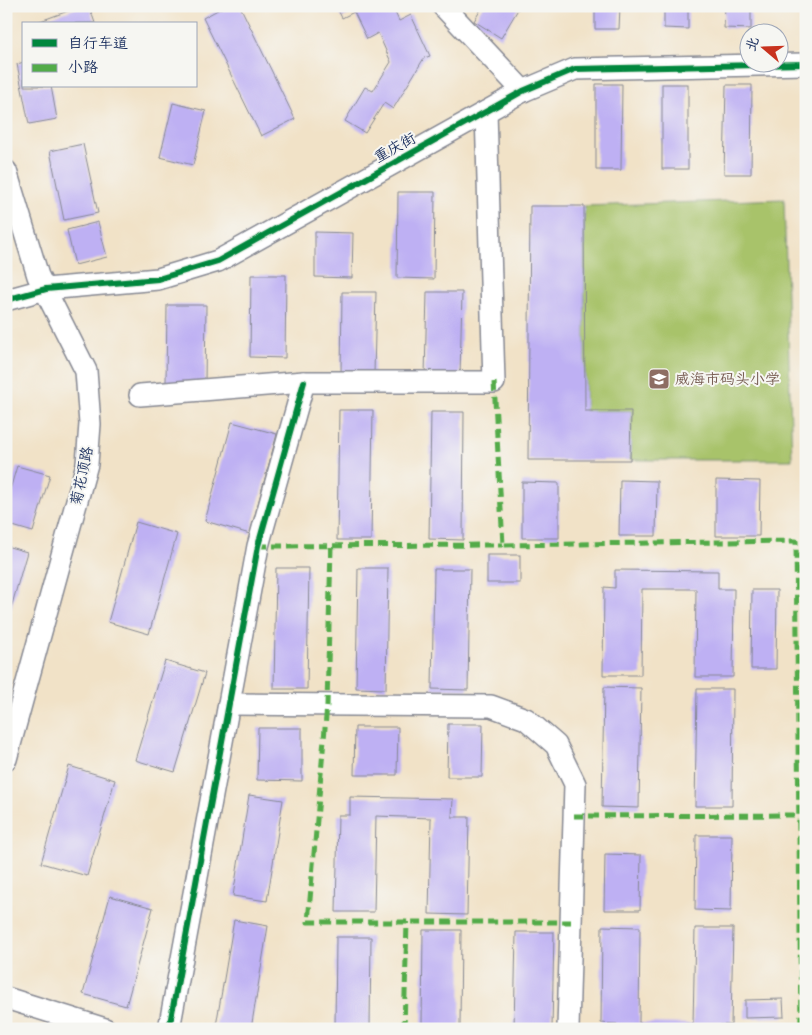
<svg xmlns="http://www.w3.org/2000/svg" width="812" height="1035" viewBox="0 0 812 1035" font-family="Pangolin,'LXGW WenKai TC',sans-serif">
<rect width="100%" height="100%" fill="#f6f6f2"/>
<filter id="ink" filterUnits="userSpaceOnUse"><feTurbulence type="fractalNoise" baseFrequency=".02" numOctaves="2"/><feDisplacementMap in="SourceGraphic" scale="10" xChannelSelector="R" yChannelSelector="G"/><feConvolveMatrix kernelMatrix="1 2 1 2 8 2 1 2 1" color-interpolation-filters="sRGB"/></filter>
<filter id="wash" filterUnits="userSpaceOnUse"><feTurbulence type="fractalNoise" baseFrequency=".0096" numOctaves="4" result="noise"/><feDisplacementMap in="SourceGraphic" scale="20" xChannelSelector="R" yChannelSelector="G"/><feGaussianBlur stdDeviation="1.12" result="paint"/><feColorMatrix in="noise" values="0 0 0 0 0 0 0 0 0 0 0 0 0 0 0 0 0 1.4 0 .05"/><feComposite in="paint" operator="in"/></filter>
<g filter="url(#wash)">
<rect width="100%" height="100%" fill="#f1e2c7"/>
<path fill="#a8c36a" stroke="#627964" d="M 784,199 L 792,460 L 630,460 L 631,411 L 585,411 L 584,206 Z"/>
<g id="blocks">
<g fill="#beb0f3">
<path d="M 82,6 L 89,6 L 95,23 L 32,24 Z"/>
<path d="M 225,6 L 240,6 L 295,119 L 261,136 L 203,18 Z"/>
<path d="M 336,6 L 392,6 L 399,21 L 411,15 L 430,56 L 424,58 L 393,109 L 384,103 L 365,133 L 345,121 L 365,87 L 373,91 L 391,62 L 378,33 L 367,39 L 354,12 L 342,18 Z"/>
<path d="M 483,6 L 520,6 L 501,38 L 474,21 Z"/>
<path d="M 595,6 L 620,6 L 619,29 L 595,29 Z"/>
<path d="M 664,6 L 688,6 L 688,29 L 664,28 Z"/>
<path d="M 725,6 L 751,6 L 751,29 L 724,28 Z"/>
<path d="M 24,62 L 24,86 L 51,86 L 57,119 L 29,124 L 17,64 Z"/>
<path d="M 596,84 L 622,84 L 621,170 L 596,170 Z"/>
<rect x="662" y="84" width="26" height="85"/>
<path d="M 726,85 L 752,85 L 751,174 L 724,174 Z"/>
<path d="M 173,103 L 206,111 L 193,165 L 160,157 Z"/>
<path d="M 83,144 L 98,213 L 64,220 L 50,151 Z"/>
<path d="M 398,192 L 435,192 L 434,279 L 397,278 Z"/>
<path d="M 530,206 L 584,206 L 585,411 L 631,411 L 630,460 L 528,460 Z"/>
<path d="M 98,222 L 107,257 L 75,265 L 67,230 Z"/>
<path d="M 315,232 L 353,233 L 352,278 L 315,277 Z"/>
<path d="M 251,275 L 286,275 L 285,358 L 250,357 Z"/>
<path d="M 342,292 L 376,292 L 374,374 L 341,374 Z"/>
<path d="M 427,292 L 462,292 L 460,376 L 425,375 Z"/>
<path d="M 167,305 L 206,305 L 205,383 L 166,383 Z"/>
<path d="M 339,410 L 373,410 L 371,540 L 337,540 Z"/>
<path d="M 431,412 L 464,412 L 463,540 L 429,539 Z"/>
<path d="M 232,422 L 277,434 L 250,534 L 205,521 Z"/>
<path d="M 17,466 L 50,475 L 33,532 L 6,524 L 6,503 Z"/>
<path d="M 620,480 L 657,481 L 656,536 L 619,536 Z"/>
<path d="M 716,480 L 760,481 L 759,536 L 716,536 Z"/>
<path d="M 522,482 L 559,483 L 559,538 L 522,538 Z"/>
<path d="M 136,522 L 177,534 L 149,634 L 108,622 Z"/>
<path d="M 6,546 L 27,552 L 7,622 L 6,622 Z"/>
<rect x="487" y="555" width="33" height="28"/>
<path d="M 276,568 L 309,568 L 307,689 L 274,689 Z"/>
<path d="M 358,568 L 388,568 L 386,689 L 356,688 Z"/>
<path d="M 434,569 L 470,569 L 468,690 L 432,689 Z"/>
<path d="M 615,570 L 718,571 L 718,589 L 734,589 L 733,677 L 695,677 L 696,589 L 642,589 L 641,675 L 603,675 L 604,587 L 615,588 Z"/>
<path d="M 752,590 L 777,590 L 776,669 L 751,669 Z"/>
<path d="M 165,661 L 205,673 L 175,772 L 135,760 Z"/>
<path d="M 604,687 L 641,688 L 639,808 L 602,807 Z"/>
<path d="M 697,689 L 733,689 L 732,806 L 695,806 Z"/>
<path d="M 448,724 L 483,724 L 482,777 L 447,777 Z"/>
<path d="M 355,727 L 398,727 L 397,775 L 354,775 Z"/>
<path d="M 258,728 L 302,728 L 302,781 L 257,780 Z"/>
<path d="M 69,766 L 115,780 L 87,876 L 41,863 Z"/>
<path d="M 249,795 L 283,800 L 267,901 L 233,896 Z"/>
<path d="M 350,797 L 453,799 L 452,817 L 469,817 L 467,915 L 429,914 L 431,818 L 376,816 L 374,912 L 336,912 L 338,815 L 350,815 Z"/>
<path d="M 696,835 L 732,835 L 731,911 L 695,910 Z"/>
<path d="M 605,854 L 641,855 L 640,910 L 604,910 Z"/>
<path d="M 110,896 L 153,908 L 126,1006 L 83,994 Z"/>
<path d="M 234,920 L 268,926 L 251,1029 L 236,1029 L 216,1026 Z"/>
<path d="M 602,926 L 640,927 L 639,1023 L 693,1024 L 695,928 L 733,928 L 731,1025 L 720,1025 L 720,1029 L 617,1029 L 617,1024 L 601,1023 Z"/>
<path d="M 423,930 L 461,930 L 460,1027 L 482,1027 L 482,1029 L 438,1029 L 438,1027 L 422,1027 Z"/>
<path d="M 516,932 L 554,932 L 552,1029 L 514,1029 Z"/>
<path d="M 336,937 L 371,937 L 370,1029 L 335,1029 Z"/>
<path d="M 783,999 L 784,1017 L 745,1018 L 745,1000 Z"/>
</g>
</g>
</g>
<g filter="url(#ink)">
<use href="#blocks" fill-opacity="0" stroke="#868892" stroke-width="1"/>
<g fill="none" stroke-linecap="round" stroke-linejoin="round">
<g stroke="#868892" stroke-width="24">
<g id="minor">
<path d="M 443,6 L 523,91"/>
<path d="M 6,171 L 38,276 L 86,371 L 90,424 L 87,464 L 6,759"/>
<path d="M 6,300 L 46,289 L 158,279 L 218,261 L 523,91 L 575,69 L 806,64"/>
<path d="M 140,395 L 304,382 L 494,382 L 486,112"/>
<path d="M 229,704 L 491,706 L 526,719 L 556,745 L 575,784 L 568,1029"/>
<path d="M 6,998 L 105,1029"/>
<path d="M 169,1029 L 258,546 L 304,382"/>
</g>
</g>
<use href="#minor" stroke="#fff" stroke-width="21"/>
<g stroke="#52ab49" stroke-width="5" stroke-dasharray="10 5" stroke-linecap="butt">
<path d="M 494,382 L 503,545 L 796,541 L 801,1029"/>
<path d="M 258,546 L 503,545"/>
<path d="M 331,547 L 327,705 L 308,922 L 571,922"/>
<path d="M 574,816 L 799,815"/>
<path d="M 404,1029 L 407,922"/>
</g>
<g stroke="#f6f6f2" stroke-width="9">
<g id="cycleway">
<path d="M 6,300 L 46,289 L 158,279 L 218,261 L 523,91 L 575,69 L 806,64"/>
<path d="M 169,1029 L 258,546 L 304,382"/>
</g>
</g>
<use href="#cycleway" stroke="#00873e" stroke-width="6"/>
</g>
</g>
<defs>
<g id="school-square" transform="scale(1.125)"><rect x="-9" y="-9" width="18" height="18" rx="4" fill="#8d6e63" stroke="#f6f6f2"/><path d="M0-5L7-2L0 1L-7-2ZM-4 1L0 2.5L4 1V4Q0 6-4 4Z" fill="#fff"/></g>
</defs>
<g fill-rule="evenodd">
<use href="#school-square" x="659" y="379"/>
</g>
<g text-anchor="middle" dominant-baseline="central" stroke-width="4" stroke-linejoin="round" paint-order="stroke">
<g font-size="15" fill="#1b2f5e" stroke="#f6f6f2">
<text transform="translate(395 148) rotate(-29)">重庆街</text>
<text transform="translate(82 476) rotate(-78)">菊花顶路</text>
</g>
<g font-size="15" fill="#785e54" stroke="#f6f6f2" text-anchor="start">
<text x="675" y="379">威海市码头小学</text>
</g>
</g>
<rect width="812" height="1035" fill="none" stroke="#f6f6f2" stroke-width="25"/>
<rect x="22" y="22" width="175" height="65" fill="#f6f6f2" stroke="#9ea6b7"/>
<rect x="32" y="39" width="25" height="8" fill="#00873e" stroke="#9ea6b7"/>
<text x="68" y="48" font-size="15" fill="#1b2f5e">自行车道</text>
<rect x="32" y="64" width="25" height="8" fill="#52ab49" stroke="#9ea6b7"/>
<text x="68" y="72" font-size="15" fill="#1b2f5e">小路</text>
<g transform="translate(764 48) rotate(289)"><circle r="24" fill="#f6f6f2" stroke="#9ea6b7"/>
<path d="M0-4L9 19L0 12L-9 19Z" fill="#c8321e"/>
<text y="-8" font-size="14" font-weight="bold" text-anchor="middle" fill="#1b2f5e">北</text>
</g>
</svg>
